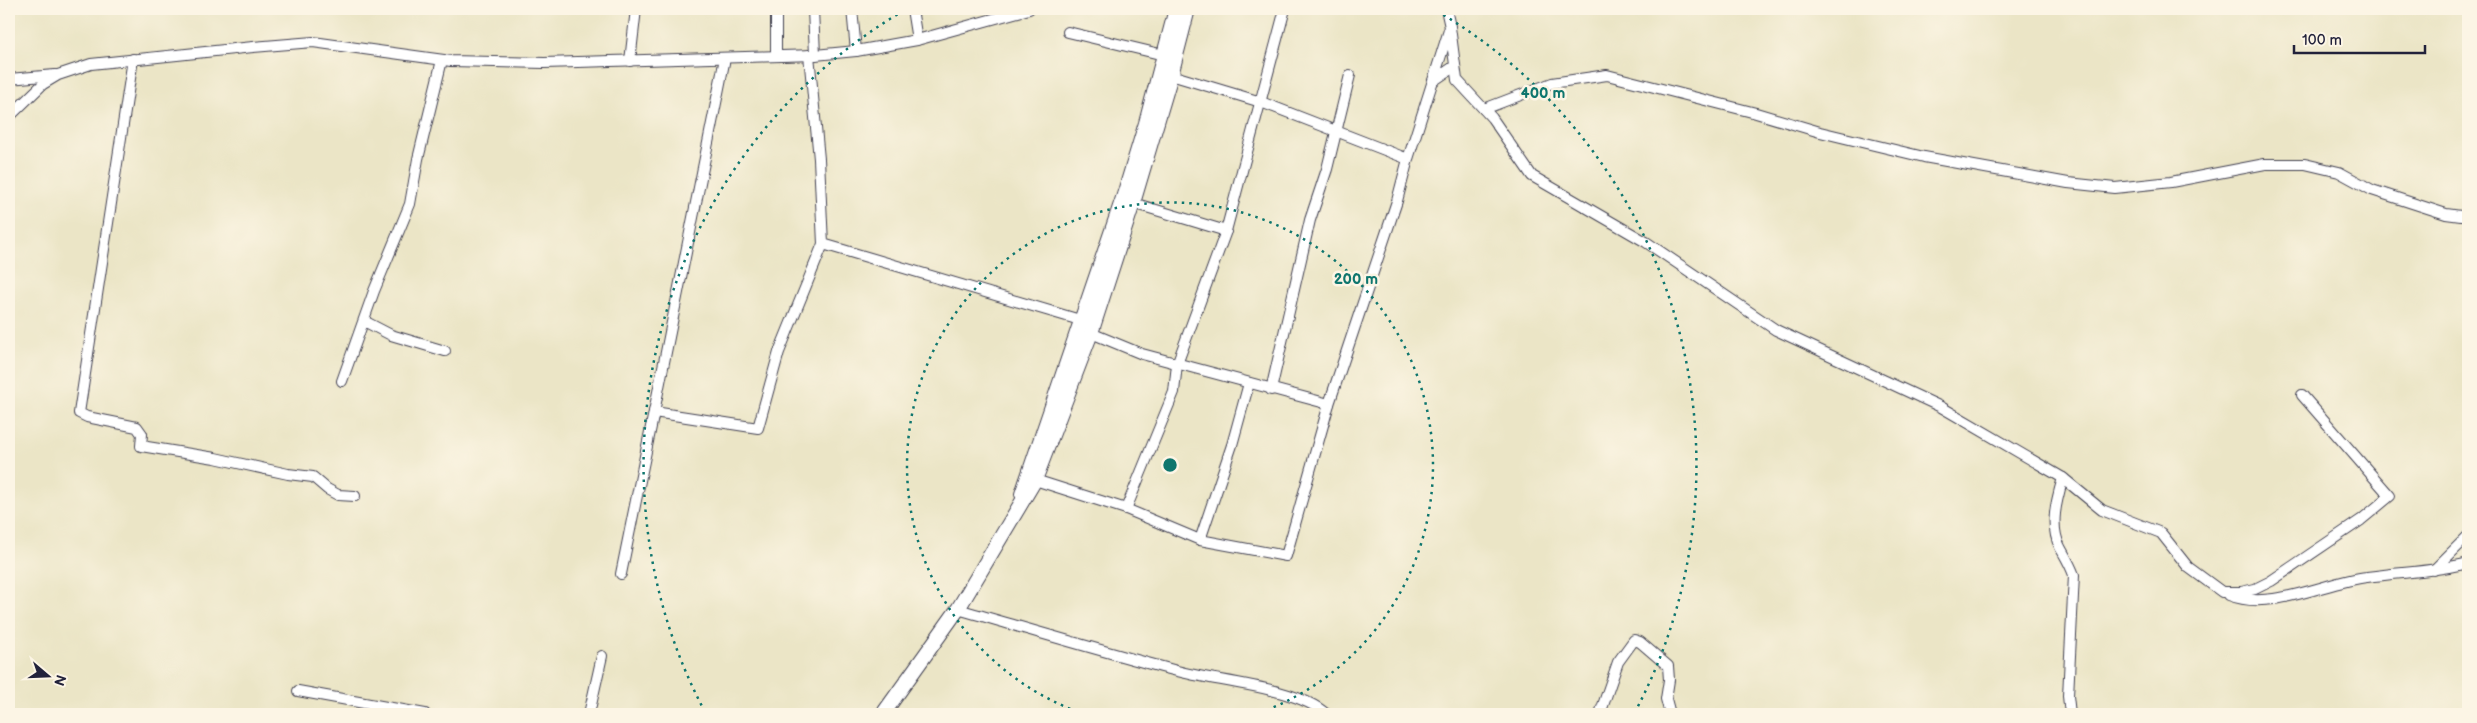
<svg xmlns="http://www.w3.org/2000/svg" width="2477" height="723" viewBox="0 0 2477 723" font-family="'Balsamiq Sans',sans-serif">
<rect width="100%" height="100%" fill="#fcf5e5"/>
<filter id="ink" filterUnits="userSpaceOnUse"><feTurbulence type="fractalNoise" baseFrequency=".02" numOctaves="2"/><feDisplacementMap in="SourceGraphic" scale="10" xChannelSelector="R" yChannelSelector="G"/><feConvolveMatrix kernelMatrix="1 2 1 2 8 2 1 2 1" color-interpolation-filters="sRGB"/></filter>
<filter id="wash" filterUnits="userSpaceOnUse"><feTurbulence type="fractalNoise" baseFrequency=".0096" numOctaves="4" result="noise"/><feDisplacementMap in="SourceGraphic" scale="20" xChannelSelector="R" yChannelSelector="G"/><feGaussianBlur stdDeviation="1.12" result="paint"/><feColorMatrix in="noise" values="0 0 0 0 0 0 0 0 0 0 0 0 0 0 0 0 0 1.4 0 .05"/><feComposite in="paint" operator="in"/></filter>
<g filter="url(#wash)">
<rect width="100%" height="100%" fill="#ebe5c6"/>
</g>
<g filter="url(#ink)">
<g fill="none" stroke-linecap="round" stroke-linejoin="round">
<g stroke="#403f50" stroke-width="12">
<g id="street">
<path d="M 776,9 L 776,56"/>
<path d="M 813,9 L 815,55"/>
<path d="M 852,9 L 856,51"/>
<path d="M 912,9 L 917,40"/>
<path d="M 1450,27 L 1457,80 L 1492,118 L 1532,176 L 1646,242 L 1776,330 L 1941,407 L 2063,478 C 2057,499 2049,525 2060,547 C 2065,556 2070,564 2074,575 L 2068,696 L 2070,714"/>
<path d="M 1068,32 L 1164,55"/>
<path d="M 809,55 L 819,159 L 823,244"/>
<path d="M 133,59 L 79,413 L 87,417 L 137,427 L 142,434 L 141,446 L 215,458 L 288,474 L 313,477 L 327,489 L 338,495 L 355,496"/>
<path d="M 630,61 L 636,9"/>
<path d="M 1171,75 L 1261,102 L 1408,159"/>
<path d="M 9,79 L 55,75"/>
<path d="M 1433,81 L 1455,66"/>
<path d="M 1484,109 L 1552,83 L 1607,75 L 1756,113 L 1820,132 L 1924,157 L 2068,183 L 2115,188 L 2171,182 L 2265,164 L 2305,164 L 2339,172 L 2372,190 L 2446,214 L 2461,216 L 2468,214"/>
<path d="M 9,117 L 43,84 L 58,75 L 91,64 L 253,47 L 313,42 L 451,61 L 544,63 L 815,55 L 856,51 L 917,40 L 1029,9"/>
<path d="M 1133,203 L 1226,231"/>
<path d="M 364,321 L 391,335 L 445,351"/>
<path d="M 1091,333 L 1142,354 L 1329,404"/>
<path d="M 342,381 L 374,291 L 410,204 L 418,159 L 442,60"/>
<path d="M 1249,383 L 1232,445 L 1200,540 L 1286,556 L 1329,404 L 1397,201 L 1408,159 L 1450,27 L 1446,9"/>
<path d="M 1271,390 L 1310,220 L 1327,169 L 1350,75"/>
<path d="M 654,412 L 725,58"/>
<path d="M 2063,478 L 2102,510 L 2161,533 L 2188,567 L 2222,592 L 2241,592 L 2255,589 L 2271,581 L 2361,520 L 2390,496 L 2302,395"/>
<path d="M 1035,480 L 1126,509 L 1200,540"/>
<path d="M 1126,509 L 1174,392 L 1177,364 L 1226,231 L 1285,9"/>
<path d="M 2434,570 L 2468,536"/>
<path d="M 621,574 L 654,412 L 758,428 L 779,352 L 823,244 L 1080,320"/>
<path d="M 2229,595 C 2271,612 2324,582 2367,577 C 2401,572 2434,572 2468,563"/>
<path d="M 958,609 C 1031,630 1104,652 1177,671 C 1217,682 1297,687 1326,714"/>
<path d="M 298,691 L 425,714"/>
<path d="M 589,714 L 602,656"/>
<path d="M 1600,714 L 1618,662 L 1634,640 L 1640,642 L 1668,666 L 1669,680 L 1666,699 L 1670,714"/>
</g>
</g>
<g stroke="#403f50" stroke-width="16">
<g id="secondary">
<path d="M 1022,494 L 1124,195 L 1146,123 L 1176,9"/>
<path d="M 883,714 L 958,609 L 1035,480 L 1091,333 L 1133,203 L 1171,75 L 1188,9"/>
</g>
</g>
<use href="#street" stroke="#fff" stroke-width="10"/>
<use href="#secondary" stroke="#fff" stroke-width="14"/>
</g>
</g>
<g fill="none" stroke="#0f766e" stroke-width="2.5" stroke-dasharray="2.5 5">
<path d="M1084 714A263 263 0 1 1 1256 714"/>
<path d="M705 712A527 527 0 0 1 903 11M1437 11A527 527 0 0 1 1635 712"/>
</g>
<circle cx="1170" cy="465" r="8" fill="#0f766e" stroke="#fcf5e5" stroke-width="2.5"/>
<g font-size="15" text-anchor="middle" font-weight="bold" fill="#0f766e" stroke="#fcf5e5" stroke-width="5" stroke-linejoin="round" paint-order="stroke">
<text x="1543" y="98">400 m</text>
<text x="1356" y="284">200 m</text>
</g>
<rect width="2477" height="723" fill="none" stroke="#fcf5e5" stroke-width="30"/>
<g transform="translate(48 676) rotate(109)" stroke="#fcf5e5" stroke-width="4" paint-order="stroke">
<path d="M0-4L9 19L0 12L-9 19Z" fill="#22223b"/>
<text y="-8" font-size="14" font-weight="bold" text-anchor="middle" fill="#22223b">N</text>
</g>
<path d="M2294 45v8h131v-8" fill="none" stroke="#22223b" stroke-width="2.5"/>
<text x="2302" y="45" font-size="15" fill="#22223b" stroke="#fcf5e5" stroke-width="4" paint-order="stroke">100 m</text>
</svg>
